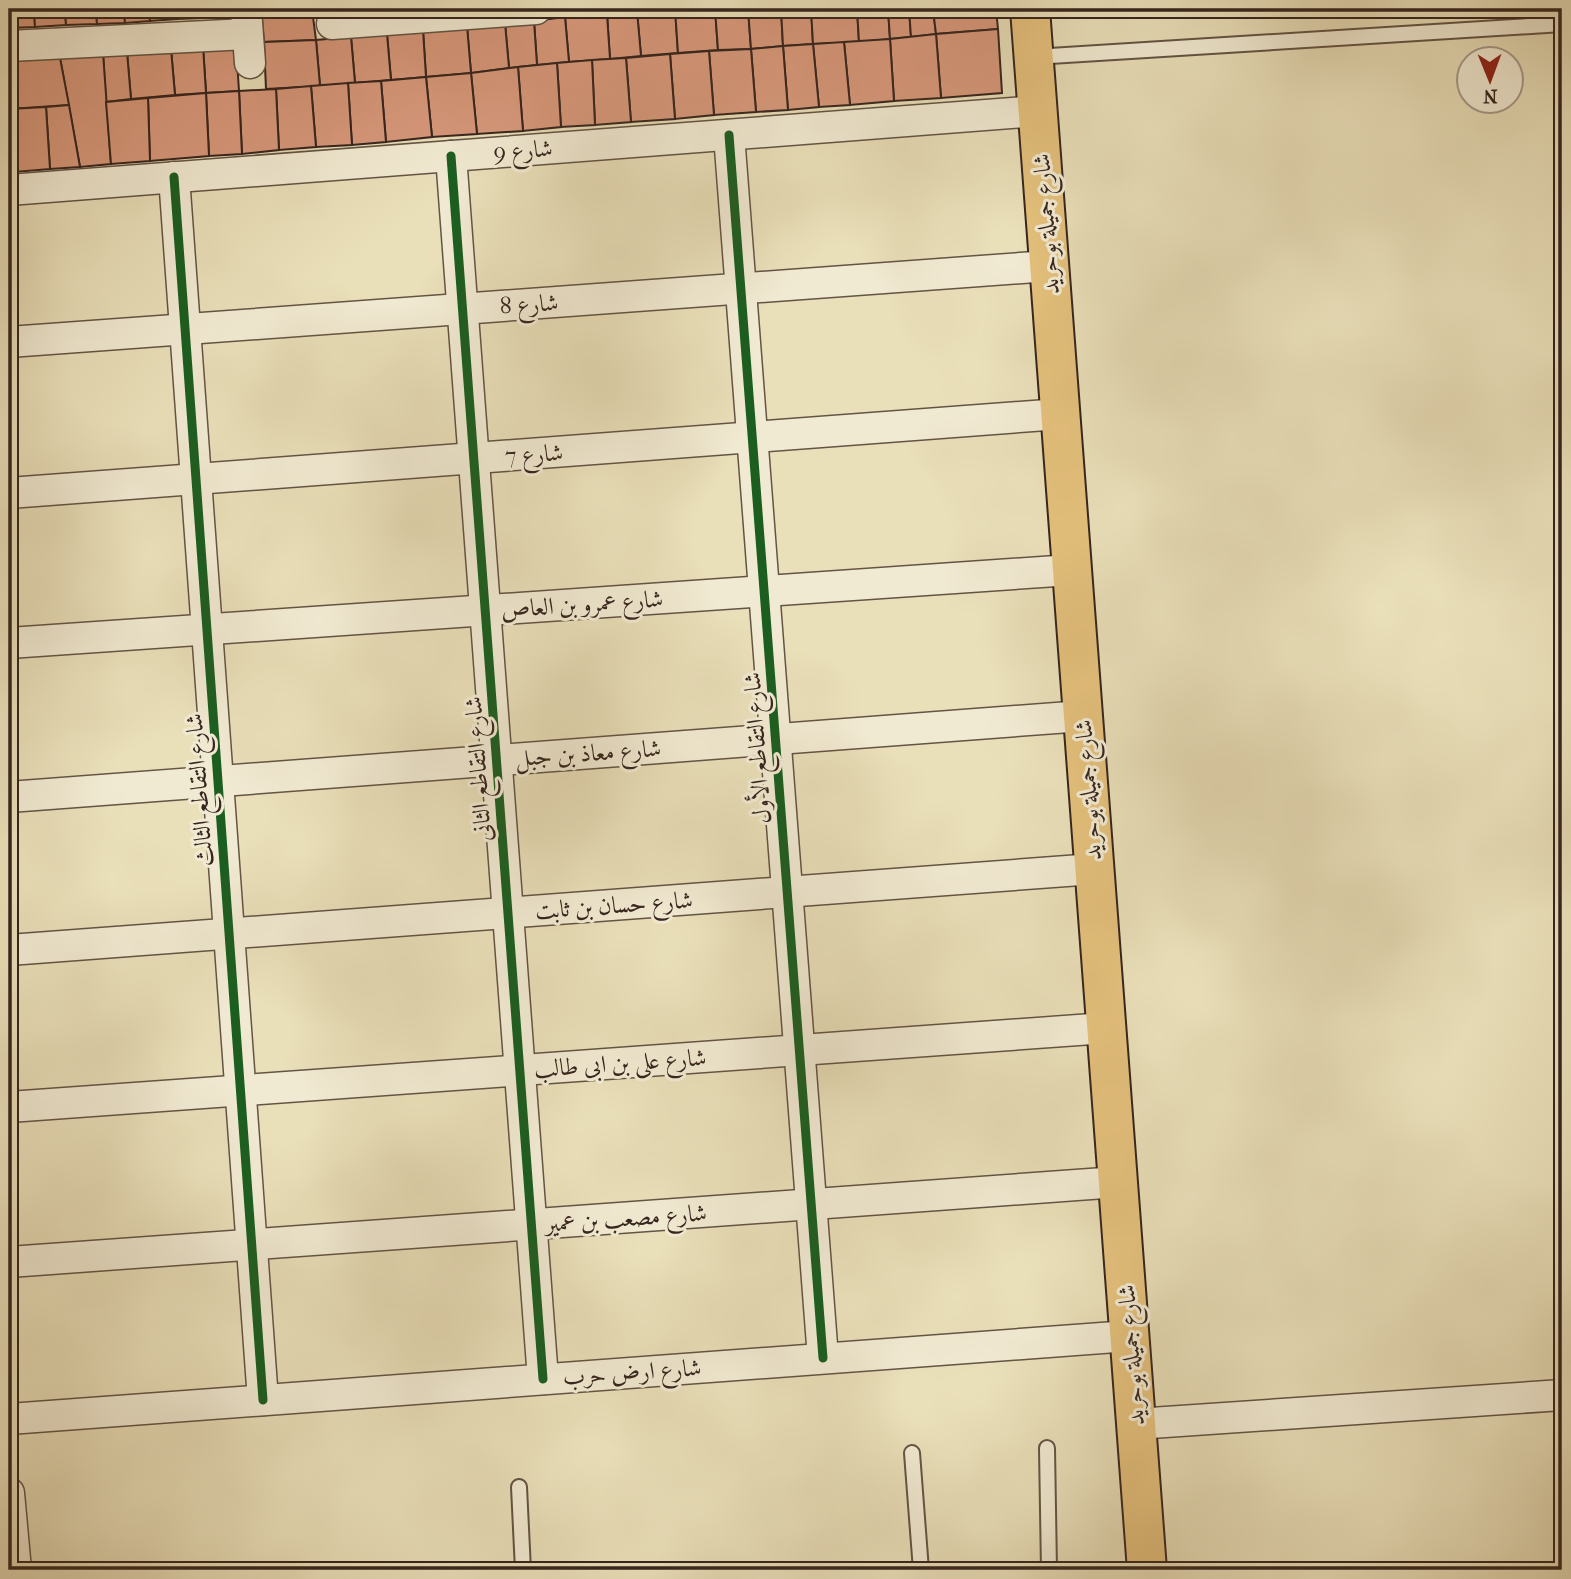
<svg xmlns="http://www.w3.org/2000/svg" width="1571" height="1579" viewBox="0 0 1571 1579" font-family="'IM FELL French Canon',Amiri,serif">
<rect width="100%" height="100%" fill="#e9dfb9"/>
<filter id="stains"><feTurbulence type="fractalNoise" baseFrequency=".00286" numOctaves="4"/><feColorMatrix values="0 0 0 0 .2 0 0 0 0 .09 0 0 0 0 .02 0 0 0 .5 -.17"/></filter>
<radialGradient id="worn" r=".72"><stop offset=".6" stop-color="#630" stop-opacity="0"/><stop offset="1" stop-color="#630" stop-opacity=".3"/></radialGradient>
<g fill="#d7987b" stroke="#36251e" stroke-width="2">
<path d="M 9,9 L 34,9 L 35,27 L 9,28 Z"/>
<path d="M 34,9 L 65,9 L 66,25 L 35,27 Z"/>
<path d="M 65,9 L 96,9 L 97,24 L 66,25 Z"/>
<path d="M 96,9 L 124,9 L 125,23 L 97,24 Z"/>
<path d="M 124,9 L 149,9 L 150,21 L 125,23 Z"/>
<path d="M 149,9 L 177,9 L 177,19 L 150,21 Z"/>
<path d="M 177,9 L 201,9 L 202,18 L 177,19 Z"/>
<path d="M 201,9 L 234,9 L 234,16 L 202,18 Z"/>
<path d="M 261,9 L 312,9 L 316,40 L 264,42 Z"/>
<path d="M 675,9 L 678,53 L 641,56 L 637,11 Z"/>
<path d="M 675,9 L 715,9 L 718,50 L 678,53 Z"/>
<path d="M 715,9 L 748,9 L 751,49 L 718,50 Z"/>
<path d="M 748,9 L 781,9 L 783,46 L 751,49 Z"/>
<path d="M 781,9 L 811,9 L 813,44 L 783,46 Z"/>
<path d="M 811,9 L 857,9 L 859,42 L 813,44 Z"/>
<path d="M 857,9 L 888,9 L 890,39 L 859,42 Z"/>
<path d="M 888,9 L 909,9 L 911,37 L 890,39 Z"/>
<path d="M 909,9 L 933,9 L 936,34 L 911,37 Z"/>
<path d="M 933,9 L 996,9 L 998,29 L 936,34 Z"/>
<path d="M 637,11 L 641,56 L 610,59 L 607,14 Z"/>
<path d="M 607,14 L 610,59 L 569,62 L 565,17 Z"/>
<path d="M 565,17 L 569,62 L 537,65 L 534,21 Z"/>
<path d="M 534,21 L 537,65 L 509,68 L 505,23 Z"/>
<path d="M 505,23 L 509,68 L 471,73 L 467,26 Z"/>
<path d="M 467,26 L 471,73 L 426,77 L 423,30 Z"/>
<path d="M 998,29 L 1002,93 L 941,98 L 936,34 Z"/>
<path d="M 423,30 L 426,77 L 391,80 L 387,34 Z"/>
<path d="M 387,34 L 391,80 L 355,83 L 351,37 Z"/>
<path d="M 936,34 L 941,98 L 894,101 L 890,39 Z"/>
<path d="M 351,37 L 355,83 L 320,86 L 316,40 Z"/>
<path d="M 890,39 L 894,101 L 850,105 L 844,42 Z"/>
<path d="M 316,40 L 320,86 L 266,89 L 264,42 Z"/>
<path d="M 844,42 L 850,105 L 819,107 L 813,44 Z"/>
<path d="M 813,44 L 819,107 L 788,110 L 783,46 Z"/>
<path d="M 236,45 L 239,91 L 206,93 L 203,46 Z"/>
<path d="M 203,46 L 206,93 L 175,95 L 171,49 Z"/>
<path d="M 783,46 L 788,110 L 756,112 L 751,49 Z"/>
<path d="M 171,49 L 175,95 L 131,99 L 127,52 Z"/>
<path d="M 751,49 L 756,112 L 714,115 L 709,51 Z"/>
<path d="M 709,51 L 714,115 L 675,119 L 670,54 Z"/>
<path d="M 127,52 L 131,99 L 106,102 L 103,53 Z"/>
<path d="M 103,53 L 111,164 L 80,167 L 60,58 Z"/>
<path d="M 670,54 L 675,119 L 631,122 L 626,58 Z"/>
<path d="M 60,58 L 69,105 L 10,109 L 9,61 Z"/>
<path d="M 626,58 L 631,122 L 595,125 L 592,60 Z"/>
<path d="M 592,60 L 595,125 L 561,127 L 557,63 Z"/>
<path d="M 557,63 L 561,127 L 523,131 L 518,67 Z"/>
<path d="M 518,67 L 523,131 L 477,134 L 471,73 Z"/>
<path d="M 471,73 L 477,134 L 432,137 L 426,77 Z"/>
<path d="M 426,77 L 432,137 L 386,142 L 381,81 Z"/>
<path d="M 381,81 L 386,142 L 352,145 L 348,83 Z"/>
<path d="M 348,83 L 352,145 L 316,147 L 311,86 Z"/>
<path d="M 311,86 L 316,147 L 279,150 L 276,89 Z"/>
<path d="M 276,89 L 279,150 L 242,154 L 239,91 Z"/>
<path d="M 239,91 L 242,154 L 209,156 L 206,93 Z"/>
<path d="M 206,93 L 209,156 L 150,161 L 148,98 Z"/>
<path d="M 148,98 L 150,161 L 111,164 L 106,102 Z"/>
<path d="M 69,105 L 80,167 L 50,169 L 46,107 Z"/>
<path d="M 46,107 L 50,169 L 14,172 L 10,109 Z"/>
<path d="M 9,109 L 14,172 L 9,172 Z"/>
</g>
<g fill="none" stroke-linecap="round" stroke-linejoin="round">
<g stroke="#635445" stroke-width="18">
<g id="lane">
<path d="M 1034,57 L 1562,24"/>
<path d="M 1047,1448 L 1049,1570"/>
<path d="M 912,1453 L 921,1570"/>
<path d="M 519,1487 L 523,1570"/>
</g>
</g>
<g stroke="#635445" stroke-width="33">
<g id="street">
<path d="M 246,9 L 250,63"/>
<path d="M 332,24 L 536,9"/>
<path d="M 9,46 L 247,34"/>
<path d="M 729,135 L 823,1358"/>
<path d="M 451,156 L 543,1379"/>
<path d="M 174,177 L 263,1400"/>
<path d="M 9,190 L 1037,111"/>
<path d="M 9,342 L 1049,266"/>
<path d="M 9,493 L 1060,414"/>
<path d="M 9,643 L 1071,570"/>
<path d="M 9,797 L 1083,716"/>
<path d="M 9,950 L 1094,869"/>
<path d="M 9,1107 L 1106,1028"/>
<path d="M 9,1262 L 1118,1182"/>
<path d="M 9,1419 L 1129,1336"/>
<path d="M 1136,1424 L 1562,1395"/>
<path d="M 9,1493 L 16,1570"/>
</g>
</g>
<g stroke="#36251e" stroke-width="42">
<path id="primary" d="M 1030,9 L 1147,1570"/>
</g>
<use href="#lane" stroke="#f1ead2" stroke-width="14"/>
<use href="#street" stroke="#f1ead2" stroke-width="30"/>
<use href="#primary" stroke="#e4c07c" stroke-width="38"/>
<g stroke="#f1ead2" stroke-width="13">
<g id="cycleway">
<path d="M 729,135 L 823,1358"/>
<path d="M 451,156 L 543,1379"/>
<path d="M 174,177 L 263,1400"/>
</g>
</g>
<use href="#cycleway" stroke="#1b5e20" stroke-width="9"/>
</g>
<g text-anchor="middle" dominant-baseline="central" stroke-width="6" stroke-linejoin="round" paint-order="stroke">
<g font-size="24" fill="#36251e" stroke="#f1ead2">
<text transform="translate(523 150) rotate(-4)">شارع 9</text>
<text transform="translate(1046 224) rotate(-94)">شارع جميلة بوحريد</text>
<text transform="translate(529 304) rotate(-4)">شارع 8</text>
<text transform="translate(534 454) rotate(-4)">شارع 7</text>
<text transform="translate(582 604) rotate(-4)">شارع عمرو بن العاص</text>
<text transform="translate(757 748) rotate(-94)">شارع التقاطع الأول</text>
<text transform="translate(588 753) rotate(-4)">شارع معاذ بن جبل</text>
<text transform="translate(478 769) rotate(-94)">شارع التقاطع الثانى</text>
<text transform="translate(199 790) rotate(-94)">شارع التقاطع الثالث</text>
<text transform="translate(1088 790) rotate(-94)">شارع جميلة بوحريد</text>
<text transform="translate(614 905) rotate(-4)">شارع حسان بن ثابت</text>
<text transform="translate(620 1063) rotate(-4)">شارع على بن ابى طالب</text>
<text transform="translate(626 1218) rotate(-4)">شارع مصعب بن عمير</text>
<text transform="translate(1131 1355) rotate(-94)">شارع جميلة بوحريد</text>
<text transform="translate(632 1372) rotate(-4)">شارع ارض حرب</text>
</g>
</g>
<rect width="1571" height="1579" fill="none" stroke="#e9dfb9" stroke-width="35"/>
<rect x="10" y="10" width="1550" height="1558" fill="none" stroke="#36251e" stroke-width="3.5"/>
<rect x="18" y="18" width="1536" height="1544" fill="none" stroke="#36251e" stroke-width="2"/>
<g transform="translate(1490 80) rotate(179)"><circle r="33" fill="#f1ead2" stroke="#a69b8a" stroke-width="2"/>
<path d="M0-5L12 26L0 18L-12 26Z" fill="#8f2418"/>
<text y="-10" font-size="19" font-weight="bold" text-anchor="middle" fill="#36251e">N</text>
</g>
<rect width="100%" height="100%" filter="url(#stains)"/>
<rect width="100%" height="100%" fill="url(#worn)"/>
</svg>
